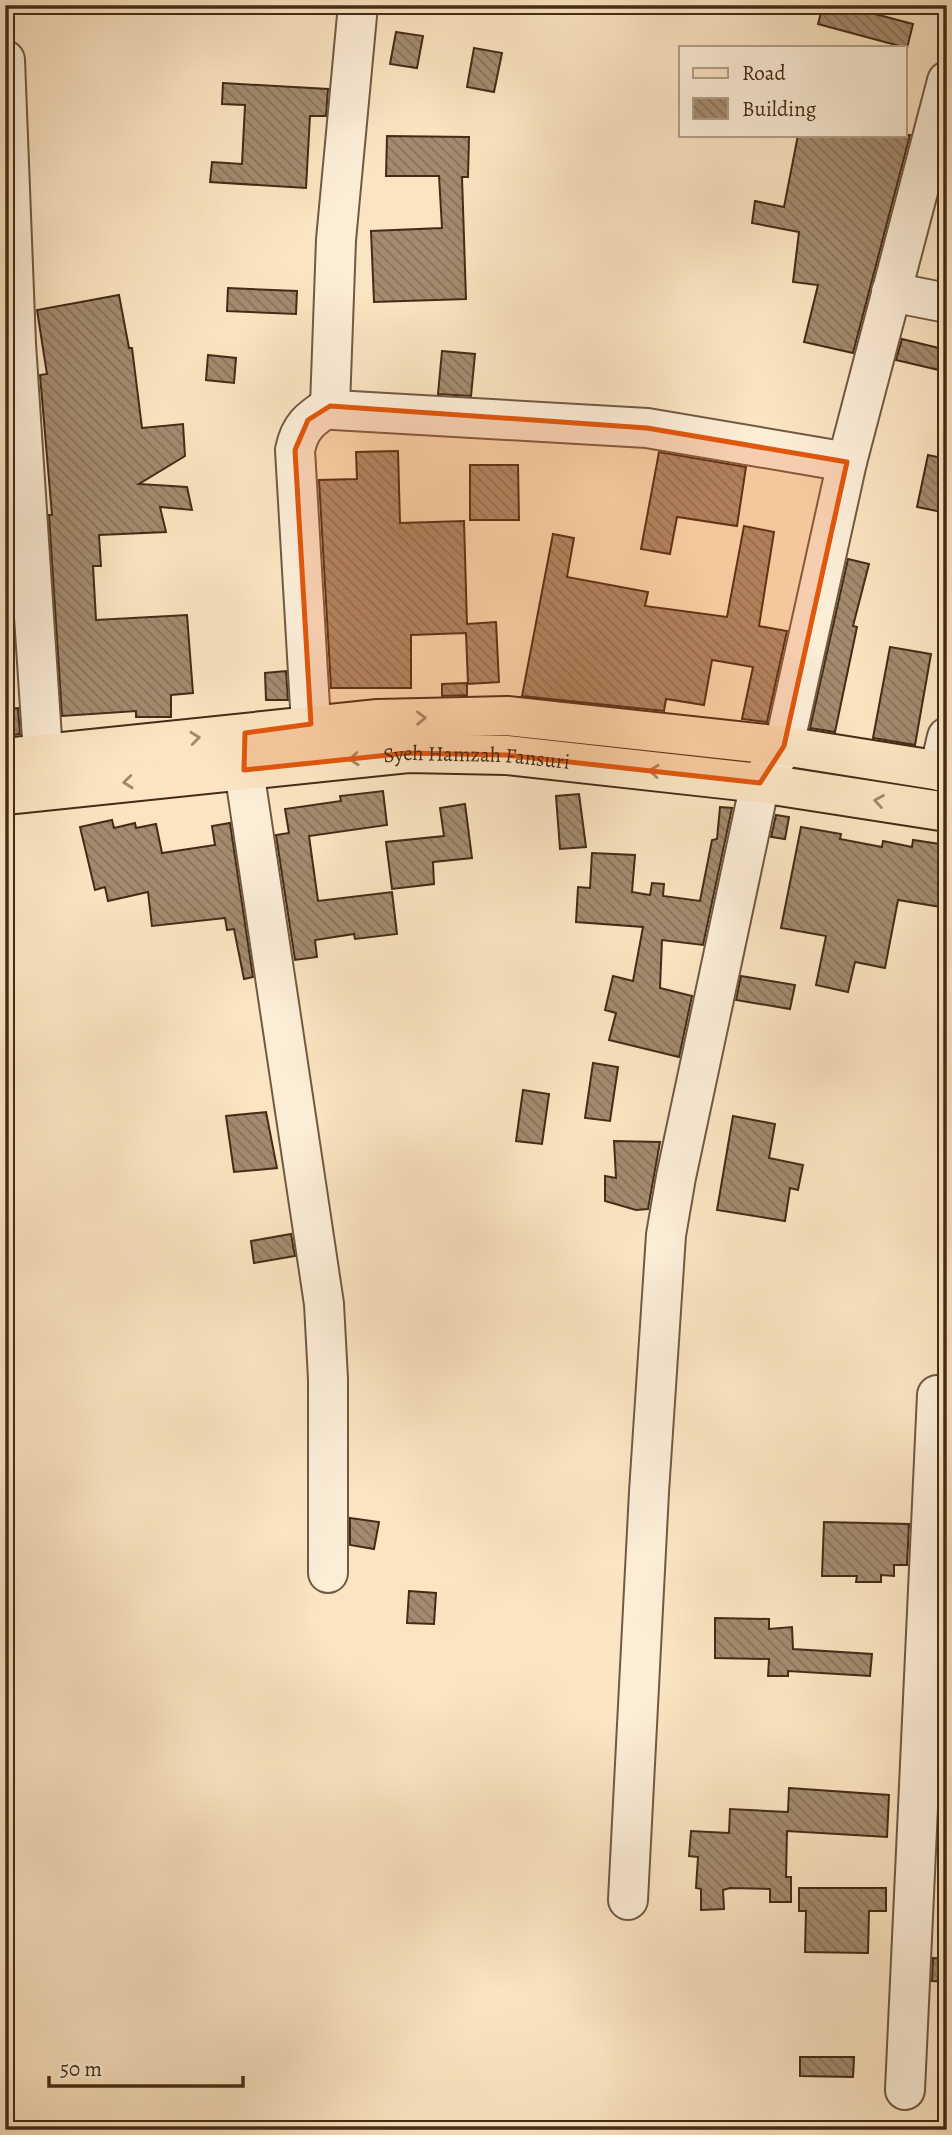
<svg xmlns="http://www.w3.org/2000/svg" width="952" height="2135" viewBox="0 0 952 2135" font-family="Alegreya,serif">
<defs>
<pattern id="building-back-hatch" width="6" height="6" patternUnits="userSpaceOnUse" patternTransform="scale(1.75)"><rect width="6" height="6" fill="#a48b6f"/><path d="M-1 5l2 2M0 0l6 6M5-1l2 2" fill="none" stroke="#87725a"/></pattern>
</defs>
<rect width="100%" height="100%" fill="#fbe4c1"/>
<filter id="stains"><feTurbulence type="fractalNoise" baseFrequency=".00286" numOctaves="4"/><feColorMatrix values="0 0 0 0 .2 0 0 0 0 .09 0 0 0 0 .02 0 0 0 .5 -.17"/></filter>
<radialGradient id="worn" r=".72"><stop offset=".6" stop-color="#630" stop-opacity="0"/><stop offset="1" stop-color="#630" stop-opacity=".3"/></radialGradient>
<g fill="url(#building-back-hatch)" stroke="#452b17" stroke-width="2">
<path d="M 823,5 L 841,5 L 913,24 L 907,48 L 818,24 Z"/>
<path d="M 396,32 L 423,36 L 417,68 L 390,64 Z"/>
<path d="M 474,48 L 502,53 L 494,92 L 467,87 Z"/>
<path d="M 223,83 L 328,89 L 326,116 L 310,116 L 306,188 L 210,182 L 212,162 L 242,164 L 245,105 L 222,104 Z"/>
<path d="M 798,135 L 910,135 L 853,353 L 804,342 L 818,285 L 793,282 L 799,232 L 752,223 L 755,201 L 784,207 Z"/>
<path d="M 387,136 L 469,137 L 468,177 L 462,177 L 466,299 L 374,302 L 371,231 L 442,228 L 439,176 L 386,176 Z"/>
<path d="M 228,288 L 297,291 L 296,314 L 227,311 Z"/>
<path d="M 119,295 L 129,348 L 132,348 L 142,428 L 183,424 L 185,456 L 139,484 L 187,487 L 192,510 L 160,507 L 166,532 L 99,535 L 101,566 L 93,566 L 96,620 L 187,615 L 193,693 L 171,695 L 171,717 L 136,717 L 136,711 L 62,716 L 49,515 L 52,515 L 40,375 L 47,374 L 37,310 Z"/>
<path d="M 902,339 L 947,350 L 943,371 L 896,360 Z"/>
<path d="M 442,351 L 475,354 L 471,396 L 438,394 Z"/>
<path d="M 208,355 L 236,358 L 234,383 L 206,380 Z"/>
<path d="M 398,451 L 400,523 L 464,521 L 467,624 L 496,622 L 499,682 L 468,684 L 466,633 L 411,635 L 411,688 L 331,688 L 319,480 L 357,479 L 356,452 Z"/>
<path d="M 659,452 L 746,467 L 737,526 L 677,517 L 670,554 L 641,549 Z"/>
<path d="M 928,455 L 947,459 L 947,513 L 917,507 Z"/>
<path d="M 470,465 L 518,465 L 519,520 L 470,520 Z"/>
<path d="M 744,526 L 774,532 L 759,626 L 787,631 L 767,722 L 742,719 L 753,667 L 712,660 L 704,705 L 666,699 L 664,711 L 522,696 L 553,534 L 574,538 L 567,577 L 648,592 L 645,606 L 727,617 Z"/>
<path d="M 848,559 L 869,564 L 853,626 L 857,627 L 835,732 L 810,728 Z"/>
<path d="M 890,647 L 931,654 L 915,745 L 873,738 Z"/>
<path d="M 286,671 L 288,700 L 266,700 L 265,673 Z"/>
<path d="M 467,683 L 467,695 L 442,696 L 442,684 Z"/>
<path d="M 18,708 L 20,734 L 5,736 L 5,709 Z"/>
<path d="M 383,791 L 387,825 L 309,836 L 318,901 L 392,892 L 397,934 L 355,939 L 354,934 L 315,940 L 317,957 L 295,960 L 276,835 L 289,833 L 285,809 L 341,801 L 340,796 Z"/>
<path d="M 579,794 L 586,847 L 560,849 L 556,796 Z"/>
<path d="M 465,804 L 472,858 L 433,862 L 434,884 L 392,889 L 386,842 L 444,836 L 440,808 Z"/>
<path d="M 720,807 L 732,808 L 703,945 L 662,940 L 660,988 L 692,996 L 679,1057 L 609,1040 L 616,1013 L 605,1010 L 613,976 L 633,981 L 643,927 L 576,922 L 578,887 L 590,888 L 592,853 L 635,855 L 632,892 L 650,895 L 652,883 L 664,884 L 663,896 L 700,901 L 712,840 L 717,839 Z"/>
<path d="M 776,815 L 789,817 L 785,839 L 771,837 Z"/>
<path d="M 112,820 L 114,828 L 135,823 L 136,828 L 156,824 L 162,853 L 215,845 L 212,826 L 230,823 L 253,977 L 244,979 L 234,929 L 227,930 L 225,918 L 152,926 L 148,892 L 108,901 L 105,887 L 95,890 L 80,827 Z"/>
<path d="M 801,827 L 841,834 L 840,839 L 882,847 L 883,841 L 912,847 L 913,840 L 947,845 L 947,908 L 898,900 L 885,968 L 855,962 L 848,992 L 816,985 L 826,936 L 781,928 Z"/>
<path d="M 741,976 L 795,985 L 790,1009 L 736,1000 Z"/>
<path d="M 593,1063 L 618,1067 L 610,1121 L 585,1118 Z"/>
<path d="M 523,1090 L 549,1094 L 542,1144 L 516,1141 Z"/>
<path d="M 266,1112 L 277,1168 L 234,1172 L 226,1116 Z"/>
<path d="M 733,1116 L 775,1124 L 769,1158 L 803,1165 L 798,1190 L 790,1188 L 785,1221 L 717,1210 Z"/>
<path d="M 614,1141 L 660,1142 L 648,1209 L 636,1210 L 605,1201 L 605,1176 L 616,1178 Z"/>
<path d="M 291,1234 L 295,1256 L 254,1263 L 251,1241 Z"/>
<path d="M 350,1518 L 379,1522 L 374,1549 L 350,1545 Z"/>
<path d="M 824,1522 L 909,1524 L 907,1565 L 894,1565 L 894,1576 L 881,1575 L 881,1582 L 856,1582 L 857,1576 L 822,1576 Z"/>
<path d="M 409,1591 L 436,1593 L 434,1624 L 407,1623 Z"/>
<path d="M 715,1618 L 769,1619 L 769,1629 L 792,1627 L 793,1649 L 872,1654 L 870,1676 L 788,1671 L 788,1676 L 768,1676 L 769,1659 L 715,1658 Z"/>
<path d="M 789,1788 L 889,1795 L 887,1837 L 787,1831 L 786,1877 L 791,1877 L 791,1902 L 770,1902 L 770,1889 L 730,1888 L 723,1890 L 724,1909 L 701,1910 L 701,1889 L 696,1888 L 698,1857 L 689,1856 L 691,1831 L 729,1833 L 730,1809 L 788,1812 Z"/>
<path d="M 799,1888 L 886,1888 L 886,1911 L 869,1911 L 868,1953 L 805,1952 L 806,1911 L 799,1911 Z"/>
<path d="M 933,1958 L 947,1959 L 947,1982 L 932,1981 Z"/>
<path d="M 800,2057 L 854,2057 L 853,2077 L 800,2076 Z"/>
</g>
<g fill="none" stroke-linecap="round" stroke-linejoin="round">
<g stroke="#725942" stroke-width="42">
<g id="minor">
<path d="M 5,60 L 16,344 L 43,753"/>
<path d="M 891,292 L 947,303"/>
<path d="M 330,406 L 334,410 L 647,428 L 847,462"/>
<path d="M 330,406 L 336,240 L 358,5"/>
<path d="M 311,724 L 295,450 C 300,426 310,419 330,406"/>
<path d="M 245,738 L 244,770 L 324,1304 L 328,1379 L 328,1573"/>
<path d="M 939,771 L 947,737"/>
<path d="M 628,1900 L 649,1492 L 666,1235 L 676,1177 L 760,783 L 784,746 L 847,462 L 947,81"/>
<path d="M 905,2090 L 937,1395"/>
</g>
</g>
<g stroke="#452b17" stroke-width="42">
<g id="major">
<path d="M 5,758 L 378,719 L 507,716 L 784,746 L 947,772"/>
<path id="s1" d="M 5,795 L 408,753 L 506,755 L 760,783 L 947,812"/>
</g>
</g>
<use href="#minor" stroke="#fcedd7" stroke-width="38"/>
<use href="#major" stroke="#fbe4c1" stroke-width="38"/>
</g>
<defs><path id="oneway-chevron" d="M-2-3.5L2.5 0L-2 3.5" fill="none" stroke-width="1.6" stroke-linecap="round" stroke-linejoin="round" transform="scale(1.75)"/></defs>
<g stroke="#a0886c">
<use href="#oneway-chevron" transform="translate(421 718) rotate(-1)"/>
<use href="#oneway-chevron" transform="translate(195 738) rotate(-6)"/>
<use href="#oneway-chevron" transform="translate(354 759) rotate(174)"/>
<use href="#oneway-chevron" transform="translate(654 771) rotate(-174)"/>
<use href="#oneway-chevron" transform="translate(128 782) rotate(174)"/>
<use href="#oneway-chevron" transform="translate(879 801) rotate(-171)"/>
</g>
<path fill="#e0570d" fill-opacity="0.2" stroke="#e0570d" stroke-width="5" stroke-linejoin="round" d="M 330,406 L 647,428 L 847,462 L 784,746 L 760,783 L 506,755 L 408,753 L 244,770 L 245,733 L 311,724 L 295,450 L 308,420 Z"/>
<g text-anchor="middle" dominant-baseline="central" stroke-width="6" stroke-linejoin="round" paint-order="stroke">
<g font-size="21" fill="#452b17" stroke="#fcedd7">
<text stroke="none"><textPath href="#s1" startOffset="474">Syeh Hamzah Fansuri</textPath></text>
</g>
</g>
<rect width="952" height="2135" fill="none" stroke="#fbe4c1" stroke-width="28"/>
<rect x="7" y="7" width="938" height="2121" fill="none" stroke="#452b17" stroke-width="3.5"/>
<rect x="14" y="14" width="924" height="2107" fill="none" stroke="#452b17" stroke-width="2"/>
<rect x="679" y="46" width="228" height="91" fill="#fcedd7" stroke="#b39f8a" stroke-width="2"/>
<rect x="693" y="68" width="35" height="10" fill="#fbe4c1" stroke="#b39f8a" stroke-width="2"/>
<text x="742" y="80" font-size="21" fill="#452b17">Road</text>
<rect x="693" y="98" width="35" height="21" fill="url(#building-back-hatch)" stroke="#b39f8a" stroke-width="2"/>
<text x="742" y="116" font-size="21" fill="#452b17">Building</text>
<path d="M49 2076v10h194v-10" fill="none" stroke="#452b17" stroke-width="3.5"/>
<text x="60" y="2076" font-size="21" fill="#452b17" stroke="#fcedd7" stroke-width="5" paint-order="stroke">50 m</text>
<rect width="100%" height="100%" filter="url(#stains)"/>
<rect width="100%" height="100%" fill="url(#worn)"/>
</svg>
